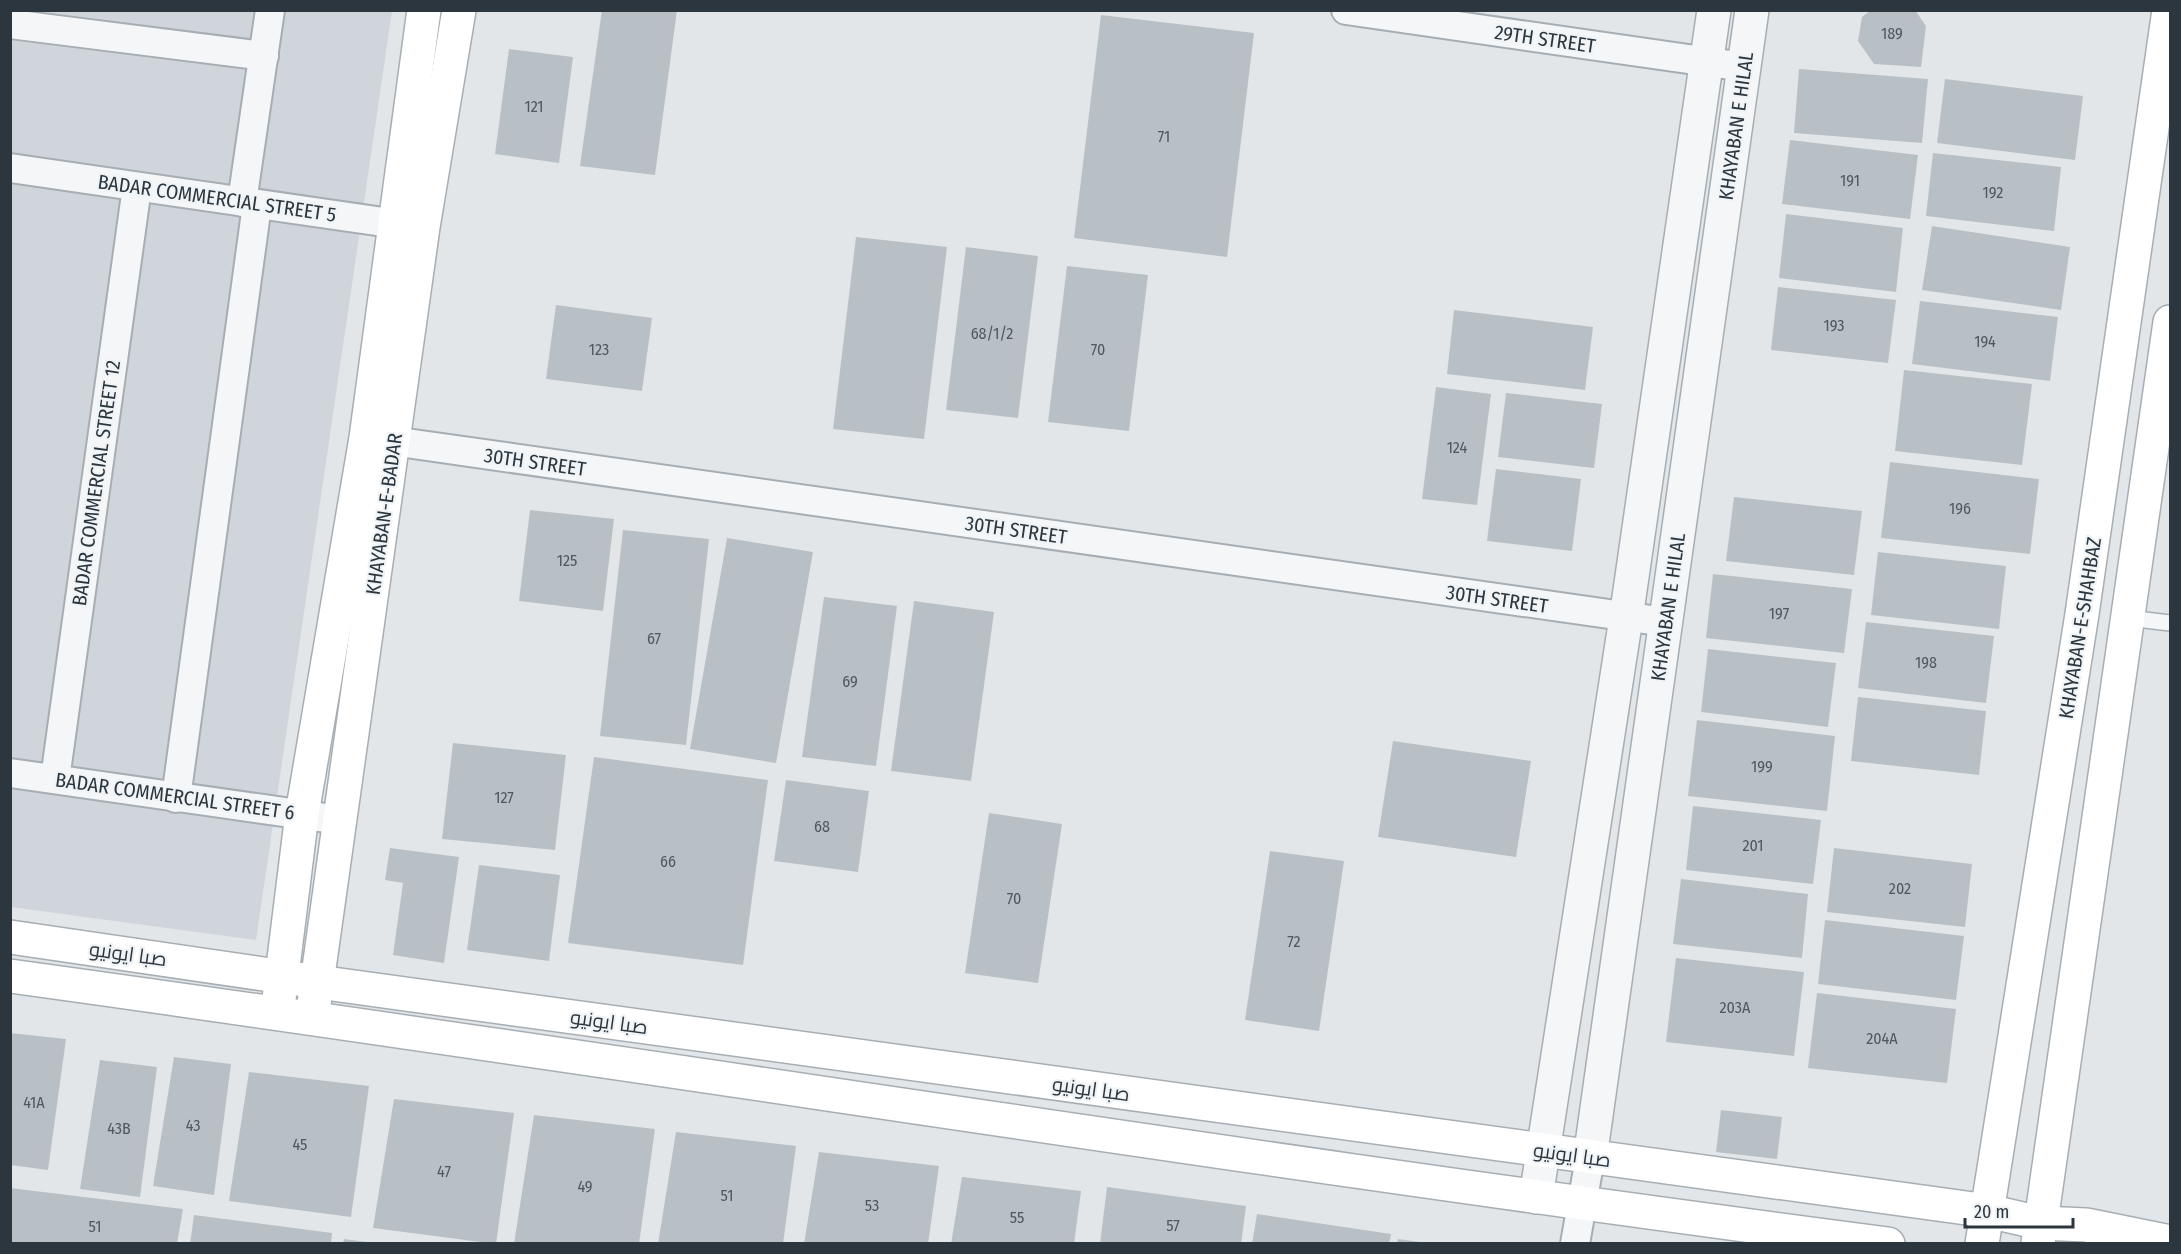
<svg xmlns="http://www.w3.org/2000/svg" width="2181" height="1254" viewBox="0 0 2181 1254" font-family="'Fira Sans Condensed',Cairo,sans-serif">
<rect width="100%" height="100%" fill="#e2e6e9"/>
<path fill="#d0d5db" d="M 11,11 L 392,11 L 256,940 L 11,907 Z"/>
<g fill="#b9c0c5">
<path d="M 602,10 L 677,10 L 655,175 L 580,166 Z"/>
<path d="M 1871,10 L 1915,10 L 1926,26 L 1921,67 L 1874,64 L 1858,41 L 1862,17 Z"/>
<path d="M 1101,15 L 1254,33 L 1227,257 L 1074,238 Z"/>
<path d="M 509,49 L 573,57 L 559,163 L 495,154 Z"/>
<path d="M 1799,69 L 1928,79 L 1922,143 L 1794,133 Z"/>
<path d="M 1945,79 L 2083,96 L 2075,160 L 1937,143 Z"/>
<path d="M 1790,140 L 1918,155 L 1910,219 L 1782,204 Z"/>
<path d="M 1933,153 L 2061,167 L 2054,231 L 1926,216 Z"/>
<path d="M 1786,214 L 1903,228 L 1896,292 L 1779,278 Z"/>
<path d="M 1932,226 L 2070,247 L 2061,310 L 1922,290 Z"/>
<path d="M 856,237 L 947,247 L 924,439 L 833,429 Z"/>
<path d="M 966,247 L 1038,256 L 1018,418 L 946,410 Z"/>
<path d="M 1067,266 L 1148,275 L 1129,431 L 1048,422 Z"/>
<path d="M 1778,287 L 1896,300 L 1888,363 L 1771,350 Z"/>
<path d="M 1920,301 L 2058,317 L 2050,381 L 1912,364 Z"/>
<path d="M 556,305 L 652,318 L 642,391 L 546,379 Z"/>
<path d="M 1454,310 L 1593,327 L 1585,390 L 1447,374 Z"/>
<path d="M 1904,370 L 2032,384 L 2022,465 L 1895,451 Z"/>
<path d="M 1436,387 L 1491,394 L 1477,505 L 1422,499 Z"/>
<path d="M 1506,393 L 1602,404 L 1594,468 L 1498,457 Z"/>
<path d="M 1890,462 L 2039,479 L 2030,554 L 1881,538 Z"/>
<path d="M 1496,469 L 1581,479 L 1572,551 L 1487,541 Z"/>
<path d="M 1734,497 L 1862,511 L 1854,575 L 1726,561 Z"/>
<path d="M 530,510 L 614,519 L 603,611 L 519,601 Z"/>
<path d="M 623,530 L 709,539 L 686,745 L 600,736 Z"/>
<path d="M 727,538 L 813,552 L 776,763 L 690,749 Z"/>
<path d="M 1878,552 L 2006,566 L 1999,629 L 1871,615 Z"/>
<path d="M 1713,574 L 1852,589 L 1844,653 L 1706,638 Z"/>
<path d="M 824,597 L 897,606 L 876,766 L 802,757 Z"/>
<path d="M 914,601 L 994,612 L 971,781 L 891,771 Z"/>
<path d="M 1866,622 L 1994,636 L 1986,703 L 1858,688 Z"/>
<path d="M 1708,649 L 1836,663 L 1828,727 L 1701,712 Z"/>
<path d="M 1858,697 L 1986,711 L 1979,775 L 1851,761 Z"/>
<path d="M 1697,720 L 1835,736 L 1827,811 L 1688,796 Z"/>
<path d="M 1393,741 L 1531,761 L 1516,857 L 1378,837 Z"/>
<path d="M 453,743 L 566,755 L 555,850 L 442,839 Z"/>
<path d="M 594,757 L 768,780 L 743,965 L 568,943 Z"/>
<path d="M 786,780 L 869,791 L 858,872 L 774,861 Z"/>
<path d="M 1693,806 L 1821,820 L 1813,884 L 1686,870 Z"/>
<path d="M 989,813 L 1062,824 L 1038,983 L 965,973 Z"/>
<path d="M 390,848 L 459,857 L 444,963 L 393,955 L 403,883 L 385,880 Z"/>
<path d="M 1834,848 L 1972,864 L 1965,927 L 1827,912 Z"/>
<path d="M 1270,851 L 1344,861 L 1319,1031 L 1245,1020 Z"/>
<path d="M 479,865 L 560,875 L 549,961 L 467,950 Z"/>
<path d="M 1681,879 L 1808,894 L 1802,958 L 1673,944 Z"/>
<path d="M 1825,920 L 1964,936 L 1956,1000 L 1818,984 Z"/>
<path d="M 1676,958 L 1804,972 L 1794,1056 L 1666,1042 Z"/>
<path d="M 1817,993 L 1956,1009 L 1947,1083 L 1808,1068 Z"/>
<path d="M 10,1033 L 66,1039 L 48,1170 L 10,1165 Z"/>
<path d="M 174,1057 L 231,1064 L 214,1195 L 153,1186 Z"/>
<path d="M 100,1060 L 157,1067 L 140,1197 L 80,1189 Z"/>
<path d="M 249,1072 L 369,1086 L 351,1217 L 229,1201 Z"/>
<path d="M 394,1099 L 514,1113 L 496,1244 L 373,1228 Z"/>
<path d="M 1721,1110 L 1782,1117 L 1777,1159 L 1716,1152 Z"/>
<path d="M 534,1115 L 655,1129 L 639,1244 L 514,1244 Z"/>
<path d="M 676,1132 L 796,1146 L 783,1244 L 658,1244 Z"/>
<path d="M 819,1152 L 939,1166 L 928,1244 L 804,1244 Z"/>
<path d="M 962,1177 L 1081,1191 L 1074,1244 L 951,1244 Z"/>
<path d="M 1107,1187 L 1246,1206 L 1241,1244 L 1100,1244 Z"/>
<path d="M 10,1188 L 183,1209 L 177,1244 L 10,1244 Z"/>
<path d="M 1257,1214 L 1391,1234 L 1389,1244 L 1252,1244 Z"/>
<path d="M 194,1215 L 332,1233 L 331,1244 L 190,1244 Z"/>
<path d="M 344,1239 L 367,1242 L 367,1244 L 343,1244 Z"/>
<path d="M 1398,1239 L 1420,1242 L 1420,1244 L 1397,1244 Z"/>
</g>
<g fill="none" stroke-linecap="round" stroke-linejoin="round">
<g stroke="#a7aeb3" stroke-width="18">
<path id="service" d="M 2128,618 L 2170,623"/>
</g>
<g stroke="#a7aeb3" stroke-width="32">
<g id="minor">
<path d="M 1346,10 L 1744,67"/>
<path d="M 10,24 L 264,56"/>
<path d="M 10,168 L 418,227"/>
<path d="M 242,202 L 270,10"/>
<path d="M 371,438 L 1665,622"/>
<path d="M 10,773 L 340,820"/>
<path d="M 55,779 L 137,187"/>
<path d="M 176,798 L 257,205"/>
<path d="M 1575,1244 L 1590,1158"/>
</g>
</g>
<g stroke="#a7aeb3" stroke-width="36">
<g id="tertiary">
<path d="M 1590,1158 L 1752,10"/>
<path d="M 1536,1197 L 1626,618 L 1714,10"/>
</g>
</g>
<g stroke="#a7aeb3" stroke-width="36">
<g id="secondary">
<path d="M 10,937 L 318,982 L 1988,1211 L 2040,1223 L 2086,1225 L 2170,1242"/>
<path d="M 10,976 C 637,1062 1261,1163 1888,1244"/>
<path d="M 279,999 L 302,814 L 366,438 L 424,10"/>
<path d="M 314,1004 L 423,227 L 459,10"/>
<path d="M 2038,1243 L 2170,322"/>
<path d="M 1982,1244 L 2082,614 L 2169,10"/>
</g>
</g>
<use href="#service" stroke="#f4f6f8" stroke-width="15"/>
<use href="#minor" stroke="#f4f6f8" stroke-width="28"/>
<use href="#tertiary" stroke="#f4f6f8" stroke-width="33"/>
<use href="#secondary" stroke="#fff" stroke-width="33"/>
</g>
<g text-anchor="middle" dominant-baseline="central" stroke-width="4.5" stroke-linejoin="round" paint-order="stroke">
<g font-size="16" fill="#4e5860">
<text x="1892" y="33">189</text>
<text x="534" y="106">121</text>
<text x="1164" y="136">71</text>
<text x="1850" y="180">191</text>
<text x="1993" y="192">192</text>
<text x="1834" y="325">193</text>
<text x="992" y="333">68/1/2</text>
<text x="1985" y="341">194</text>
<text x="599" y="349">123</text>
<text x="1098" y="349">70</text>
<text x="1457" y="447">124</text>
<text x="1960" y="508">196</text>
<text x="567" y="560">125</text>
<text x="1779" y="613">197</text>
<text x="654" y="638">67</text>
<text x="1926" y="662">198</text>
<text x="850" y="681">69</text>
<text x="1762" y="766">199</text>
<text x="504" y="797">127</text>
<text x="822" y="826">68</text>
<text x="1753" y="845">201</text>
<text x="668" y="861">66</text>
<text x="1900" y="888">202</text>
<text x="1014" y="898">70</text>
<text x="1294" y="941">72</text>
<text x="1735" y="1007">203A</text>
<text x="1882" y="1038">204A</text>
<text x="34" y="1102">41A</text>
<text x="193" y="1125">43</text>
<text x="119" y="1128">43B</text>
<text x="300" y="1144">45</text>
<text x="444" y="1171">47</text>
<text x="585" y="1186">49</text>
<text x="727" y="1195">51</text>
<text x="872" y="1205">53</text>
<text x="1017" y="1217">55</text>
<text x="1173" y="1225">57</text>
<text x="95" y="1226">51</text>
</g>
<g font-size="20" fill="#2b363f" stroke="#f1f4f6">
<text transform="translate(1545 39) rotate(8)">29TH STREET</text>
<text transform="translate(1736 126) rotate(-82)">KHAYABAN E HILAL</text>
<text transform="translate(217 198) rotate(8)">BADAR COMMERCIAL STREET 5</text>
<text transform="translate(535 462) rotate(8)">30TH STREET</text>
<text transform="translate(96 483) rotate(-82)">BADAR COMMERCIAL STREET 12</text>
<text transform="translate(384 514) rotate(-82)">KHAYABAN-E-BADAR</text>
<text transform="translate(1016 530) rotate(8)">30TH STREET</text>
<text transform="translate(1497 599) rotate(8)">30TH STREET</text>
<text transform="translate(1668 607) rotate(-82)">KHAYABAN E HILAL</text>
<text transform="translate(2080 628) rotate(-81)">KHAYABAN-E-SHAHBAZ</text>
<text transform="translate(175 796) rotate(8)">BADAR COMMERCIAL STREET 6</text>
<text transform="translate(128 954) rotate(8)">صبا ایونیو</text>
<text transform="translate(609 1022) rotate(8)">صبا ایونیو</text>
<text transform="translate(1091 1089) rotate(8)">صبا ایونیو</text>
<text transform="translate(1572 1155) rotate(8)">صبا ایونیو</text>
</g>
</g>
<rect width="2181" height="1254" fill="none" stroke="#2b363f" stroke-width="24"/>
<path d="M1965 1218v9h108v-9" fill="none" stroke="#2b363f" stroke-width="3"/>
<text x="1974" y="1218" font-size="18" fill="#2b363f" stroke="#f1f4f6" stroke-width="4.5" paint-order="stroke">20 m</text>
</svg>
